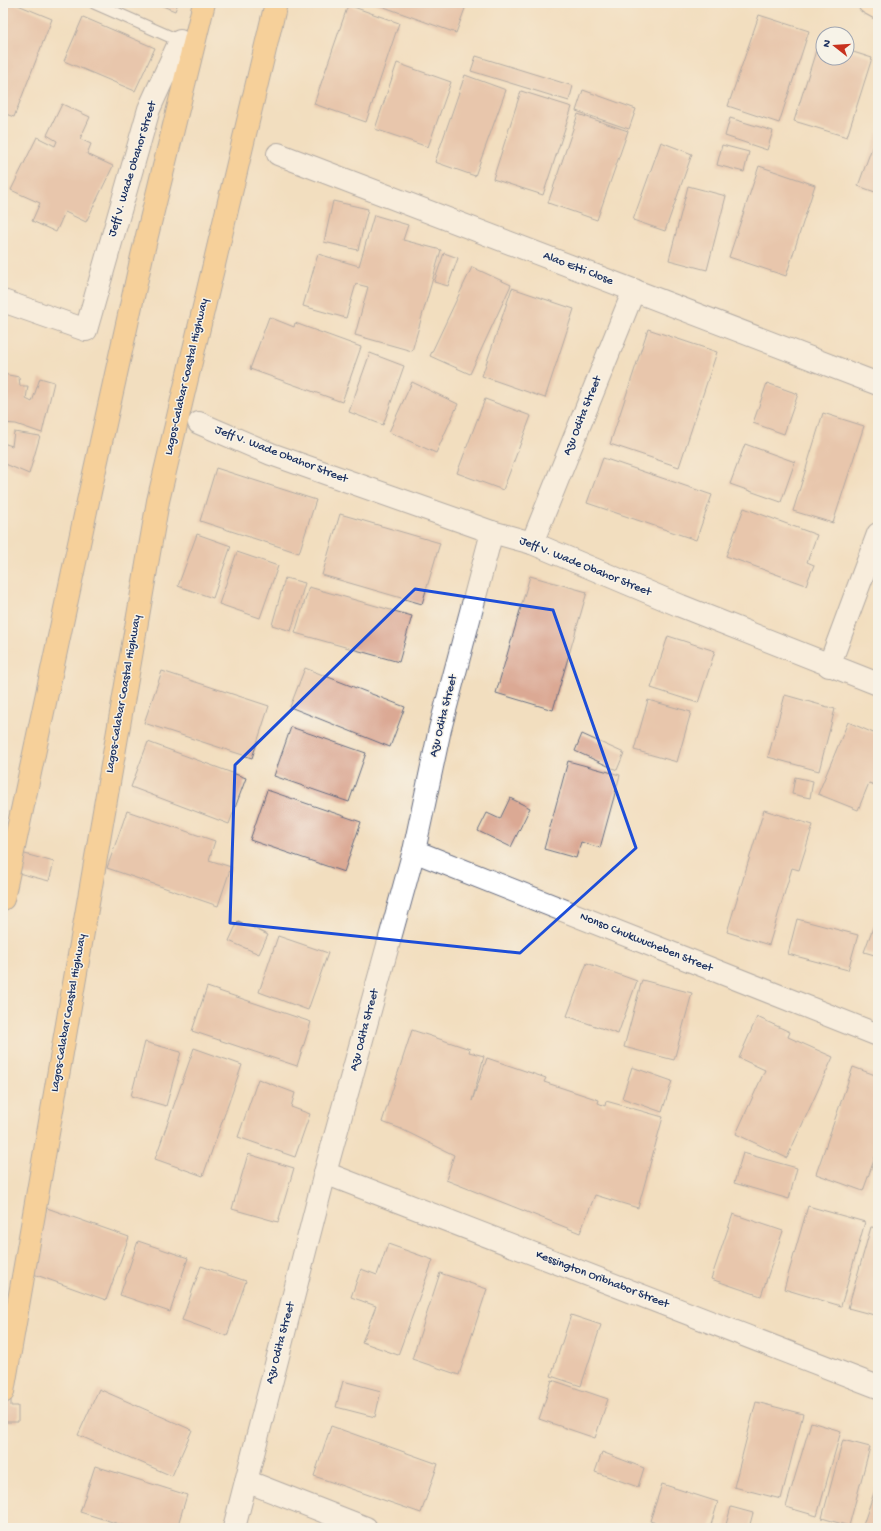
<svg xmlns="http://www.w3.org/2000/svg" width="881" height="1531" viewBox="0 0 881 1531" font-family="'Gochi Hand',sans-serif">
<rect width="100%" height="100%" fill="#f7f3e8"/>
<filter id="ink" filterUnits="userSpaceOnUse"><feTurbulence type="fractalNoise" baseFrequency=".025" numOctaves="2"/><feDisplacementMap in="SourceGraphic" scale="8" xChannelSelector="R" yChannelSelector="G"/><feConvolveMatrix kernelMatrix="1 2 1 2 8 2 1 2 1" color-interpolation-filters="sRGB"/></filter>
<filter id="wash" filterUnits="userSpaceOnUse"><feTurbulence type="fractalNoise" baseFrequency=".012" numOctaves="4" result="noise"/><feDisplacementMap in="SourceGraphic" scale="16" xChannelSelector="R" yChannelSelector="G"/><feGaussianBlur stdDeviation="0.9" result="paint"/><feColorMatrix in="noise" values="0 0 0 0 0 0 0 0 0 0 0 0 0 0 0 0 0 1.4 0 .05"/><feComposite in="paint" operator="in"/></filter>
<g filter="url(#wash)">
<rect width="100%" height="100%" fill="#f2debf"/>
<g id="blocks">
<g fill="#dba994">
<path d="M 3,3 L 13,3 L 52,19 L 14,117 L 3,113 Z"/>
<path d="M 155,3 L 178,3 L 175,11 Z"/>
<path d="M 373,3 L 467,3 L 456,33 Z"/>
<path d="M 348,5 L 399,23 L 366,122 L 314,104 Z"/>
<path d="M 759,15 L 809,31 L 779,123 L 728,106 Z"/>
<path d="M 83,17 L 155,48 L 135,91 L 64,61 Z"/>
<path d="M 819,41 L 823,42 L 823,58 L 847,58 L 847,50 L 872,58 L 847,137 L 794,121 Z"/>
<path d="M 476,56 L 573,86 L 569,101 L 471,71 Z"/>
<path d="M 397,63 L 451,82 L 428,147 L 375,129 Z"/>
<path d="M 465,75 L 506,90 L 475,176 L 435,162 Z"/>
<path d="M 583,90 L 636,109 L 629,129 L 576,111 Z"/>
<path d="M 521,91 L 572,107 L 543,195 L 493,179 Z"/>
<path d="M 62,104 L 90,117 L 80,139 L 91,144 L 87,154 L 113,166 L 86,222 L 65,212 L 56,232 L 32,221 L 40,203 L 11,190 L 37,137 L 55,146 L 57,141 L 47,135 Z"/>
<path d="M 578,114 L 628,131 L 597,220 L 548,203 Z"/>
<path d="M 730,118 L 773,131 L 767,150 L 725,136 Z"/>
<path d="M 878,131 L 878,193 L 858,186 Z"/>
<path d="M 661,142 L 692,154 L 665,231 L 633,220 Z"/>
<path d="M 722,145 L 749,152 L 744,172 L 717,165 Z"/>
<path d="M 759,166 L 815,185 L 786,276 L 729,257 Z"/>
<path d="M 688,186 L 726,196 L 707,270 L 669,260 Z"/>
<path d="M 333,201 L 368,209 L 358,250 L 324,242 Z"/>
<path d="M 374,215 L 408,225 L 403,240 L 441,250 L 412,351 L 355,335 L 368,287 L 356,284 L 346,318 L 303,306 L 318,254 L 359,266 Z"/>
<path d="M 444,253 L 458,258 L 448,286 L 434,282 Z"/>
<path d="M 472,267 L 511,285 L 470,374 L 430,356 Z"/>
<path d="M 512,288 L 574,309 L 545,398 L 482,376 Z"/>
<path d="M 269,317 L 294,327 L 295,323 L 361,347 L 342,402 L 250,369 Z"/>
<path d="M 648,329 L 717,352 L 679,467 L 610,444 Z"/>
<path d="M 370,353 L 404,366 L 383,425 L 349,412 Z"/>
<path d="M 3,374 L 19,377 L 20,386 L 28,386 L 26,399 L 32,402 L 40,378 L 54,382 L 42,433 L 16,424 L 3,423 Z"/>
<path d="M 412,382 L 458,404 L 436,453 L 389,432 Z"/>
<path d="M 767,383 L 798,394 L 784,434 L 753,423 Z"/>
<path d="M 485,399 L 531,416 L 503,490 L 457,473 Z"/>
<path d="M 823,413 L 864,426 L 833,523 L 793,511 Z"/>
<path d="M 14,432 L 40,436 L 29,474 L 3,463 L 3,443 L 12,446 Z"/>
<path d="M 745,444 L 795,462 L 781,502 L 730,484 Z"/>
<path d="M 603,458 L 712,495 L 696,540 L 587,503 Z"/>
<path d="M 216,468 L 316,500 L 299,553 L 200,521 Z"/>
<path d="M 744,508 L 817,535 L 807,562 L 814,565 L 806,585 L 726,556 Z"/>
<path d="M 340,514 L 440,543 L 422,604 L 322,575 Z"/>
<path d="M 197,534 L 231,546 L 213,598 L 178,586 Z"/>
<path d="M 237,552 L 278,566 L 260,618 L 219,604 Z"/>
<path d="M 530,576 L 587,592 L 553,710 L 496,693 Z"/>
<path d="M 285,578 L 305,583 L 291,631 L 272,625 Z"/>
<path d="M 309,587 L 412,616 L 399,662 L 295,633 Z"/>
<path d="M 668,636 L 715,651 L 698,703 L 651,688 Z"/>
<path d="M 305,668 L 405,707 L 390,747 L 290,707 Z"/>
<path d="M 162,671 L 269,706 L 252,758 L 144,723 Z"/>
<path d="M 785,695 L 835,709 L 819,771 L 768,757 Z"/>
<path d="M 648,700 L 691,712 L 677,762 L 634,750 Z"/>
<path d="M 848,722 L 878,735 L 878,784 L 877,786 L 869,783 L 858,810 L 818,794 Z"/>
<path d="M 291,727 L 366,753 L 349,802 L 274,776 Z"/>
<path d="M 582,734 L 624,753 L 617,770 L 575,751 Z"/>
<path d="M 148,742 L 246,778 L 229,824 L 131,787 Z"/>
<path d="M 568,761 L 620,775 L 600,848 L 581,842 L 576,858 L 544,849 Z"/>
<path d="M 795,777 L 813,781 L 810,798 L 792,794 Z"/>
<path d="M 267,790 L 361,822 L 344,872 L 250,840 Z"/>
<path d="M 510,798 L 530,808 L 511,847 L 478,831 L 487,813 L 500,819 Z"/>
<path d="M 764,810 L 813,825 L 799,870 L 792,868 L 769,945 L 727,932 Z"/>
<path d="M 127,811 L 215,841 L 209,860 L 231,867 L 218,906 L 107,868 Z"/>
<path d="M 3,848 L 54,862 L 49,881 L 3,869 Z"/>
<path d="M 878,914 L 878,956 L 864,952 Z"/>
<path d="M 797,919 L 858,935 L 848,970 L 788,954 Z"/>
<path d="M 238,921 L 268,935 L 259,954 L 229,941 Z"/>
<path d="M 278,936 L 328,953 L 308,1010 L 259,992 Z"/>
<path d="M 587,963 L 637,981 L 618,1034 L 567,1016 Z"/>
<path d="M 642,980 L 692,993 L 674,1060 L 624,1047 Z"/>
<path d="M 207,987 L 311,1022 L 297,1066 L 192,1031 Z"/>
<path d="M 757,1017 L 790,1032 L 788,1037 L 833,1057 L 787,1158 L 736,1134 L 765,1070 L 739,1058 Z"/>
<path d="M 412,1030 L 470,1049 L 469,1052 L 484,1056 L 472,1101 L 487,1058 L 546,1078 L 544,1082 L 599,1100 L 598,1103 L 605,1106 L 606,1101 L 663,1117 L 638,1208 L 595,1195 L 580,1233 L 446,1180 L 454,1155 L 399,1128 L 382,1122 Z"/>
<path d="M 145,1042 L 181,1052 L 166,1106 L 131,1096 Z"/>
<path d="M 194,1048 L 242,1065 L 203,1176 L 155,1159 Z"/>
<path d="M 632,1067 L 672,1081 L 662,1112 L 622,1098 Z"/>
<path d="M 853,1067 L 878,1076 L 878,1149 L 863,1191 L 816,1174 Z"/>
<path d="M 258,1079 L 295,1093 L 291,1107 L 310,1114 L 295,1157 L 238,1137 Z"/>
<path d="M 743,1153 L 797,1168 L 789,1199 L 734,1183 Z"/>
<path d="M 248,1154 L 294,1168 L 278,1222 L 232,1209 Z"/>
<path d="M 808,1206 L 865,1222 L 841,1306 L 784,1289 Z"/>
<path d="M 47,1208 L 129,1237 L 106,1300 L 25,1271 Z"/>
<path d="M 733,1214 L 783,1231 L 761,1296 L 711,1279 Z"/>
<path d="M 871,1227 L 878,1228 L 878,1316 L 848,1308 Z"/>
<path d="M 138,1241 L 188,1258 L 170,1312 L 120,1295 Z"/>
<path d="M 388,1244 L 433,1260 L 398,1355 L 362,1342 L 376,1306 L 351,1297 L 361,1269 L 377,1275 Z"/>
<path d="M 201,1266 L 246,1281 L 227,1336 L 182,1320 Z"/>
<path d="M 440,1273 L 487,1289 L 459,1375 L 412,1359 Z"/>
<path d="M 571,1315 L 601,1325 L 581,1386 L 551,1376 Z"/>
<path d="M 552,1380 L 608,1399 L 595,1438 L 539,1419 Z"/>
<path d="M 343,1381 L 381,1391 L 375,1417 L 336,1407 Z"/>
<path d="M 3,1389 L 11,1389 L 11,1406 L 18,1406 L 18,1422 L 3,1422 Z"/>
<path d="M 99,1389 L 192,1430 L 172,1476 L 78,1435 Z"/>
<path d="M 756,1402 L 803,1414 L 781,1499 L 734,1487 Z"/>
<path d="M 811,1422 L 841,1431 L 817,1516 L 786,1507 Z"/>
<path d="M 331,1426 L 438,1464 L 421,1513 L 314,1476 Z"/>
<path d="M 843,1440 L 870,1447 L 849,1526 L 822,1518 Z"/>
<path d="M 602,1452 L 644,1468 L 638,1487 L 595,1472 Z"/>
<path d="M 95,1466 L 187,1495 L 177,1528 L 132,1528 L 80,1512 Z"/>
<path d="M 878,1481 L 878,1528 L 862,1528 Z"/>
<path d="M 662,1484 L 718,1502 L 710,1528 L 671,1528 L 650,1521 Z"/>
<path d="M 731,1507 L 753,1513 L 749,1528 L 725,1528 Z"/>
</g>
</g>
</g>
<g filter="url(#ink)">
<use href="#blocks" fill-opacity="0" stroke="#666c80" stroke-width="1"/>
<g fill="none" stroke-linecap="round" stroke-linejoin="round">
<g stroke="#666c80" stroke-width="13">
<path id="lane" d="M 94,3 L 180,41"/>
</g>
<g stroke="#666c80" stroke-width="24">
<g id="street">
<path d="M 278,154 L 878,384"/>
<path d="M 3,301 L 86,330 L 149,109 L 180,41"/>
<path d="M 199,423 L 271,454 L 492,532 L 532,543 L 681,606 L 878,684"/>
<path d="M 532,543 L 634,290"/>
<path d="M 829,666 L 878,534"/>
<path d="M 414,851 L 878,1035"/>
<path d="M 325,1173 L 878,1387"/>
<path d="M 246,1481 L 366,1528"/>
<path d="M 234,1528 L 325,1173 L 414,851 L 440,729 L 492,532"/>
</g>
</g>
<g stroke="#666c80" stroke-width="24">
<path id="secondary" d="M 869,3 L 878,8"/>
</g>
<g stroke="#666c80" stroke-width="24">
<g id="highway">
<path d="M 3,899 L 90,492 L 142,256 L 204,3"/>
<path d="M 3,1392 L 158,501 L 276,3"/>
</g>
</g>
<use href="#lane" stroke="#fff" stroke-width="11"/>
<use href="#street" stroke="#fff" stroke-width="22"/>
<use href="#secondary" stroke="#fde5c5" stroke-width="22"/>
<use href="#highway" stroke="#fabe6d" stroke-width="22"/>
</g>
</g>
<path d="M0 0H881V1531H0ZM 415,589 L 553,610 L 636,848 L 520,953 L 230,923 L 235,765 Z" fill="#f2debf" fill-opacity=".55" fill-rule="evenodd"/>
<path fill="none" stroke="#1d4ed8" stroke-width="3" stroke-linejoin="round" d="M 415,589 L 553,610 L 636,848 L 520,953 L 230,923 L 235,765 Z"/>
<g text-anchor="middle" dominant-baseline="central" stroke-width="3" stroke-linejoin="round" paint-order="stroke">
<g font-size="12" fill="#1b2f5e" stroke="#f7f3e8">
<text transform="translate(133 169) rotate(-73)">Jeff V. Wade Obahor Street</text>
<text transform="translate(578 269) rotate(21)">Alao Etti Close</text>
<text transform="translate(187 377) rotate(-77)">Lagos-Calabar Coastal Highway</text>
<text transform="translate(583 416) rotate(-68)">Azu Odita Street</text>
<text transform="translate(281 455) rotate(21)">Jeff V. Wade Obahor Street</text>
<text transform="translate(585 567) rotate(22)">Jeff V. Wade Obahor Street</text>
<text transform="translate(124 694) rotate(-80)">Lagos-Calabar Coastal Highway</text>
<text transform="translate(444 716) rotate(-76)">Azu Odita Street</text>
<text transform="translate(646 943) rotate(22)">Nonso Chukwucheben Street</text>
<text transform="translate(69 1013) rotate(-80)">Lagos-Calabar Coastal Highway</text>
<text transform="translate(365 1030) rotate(-75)">Azu Odita Street</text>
<text transform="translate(602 1280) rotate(21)">Kessington Oribhabor Street</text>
<text transform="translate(281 1343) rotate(-75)">Azu Odita Street</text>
</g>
</g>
<rect width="881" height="1531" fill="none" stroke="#f7f3e8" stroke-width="16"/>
<g transform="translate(835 46) rotate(287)"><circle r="19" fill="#f7f3e8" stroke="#9fa5b1"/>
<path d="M0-3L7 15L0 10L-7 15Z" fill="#c8321e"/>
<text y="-6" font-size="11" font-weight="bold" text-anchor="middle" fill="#1b2f5e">N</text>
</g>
</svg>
